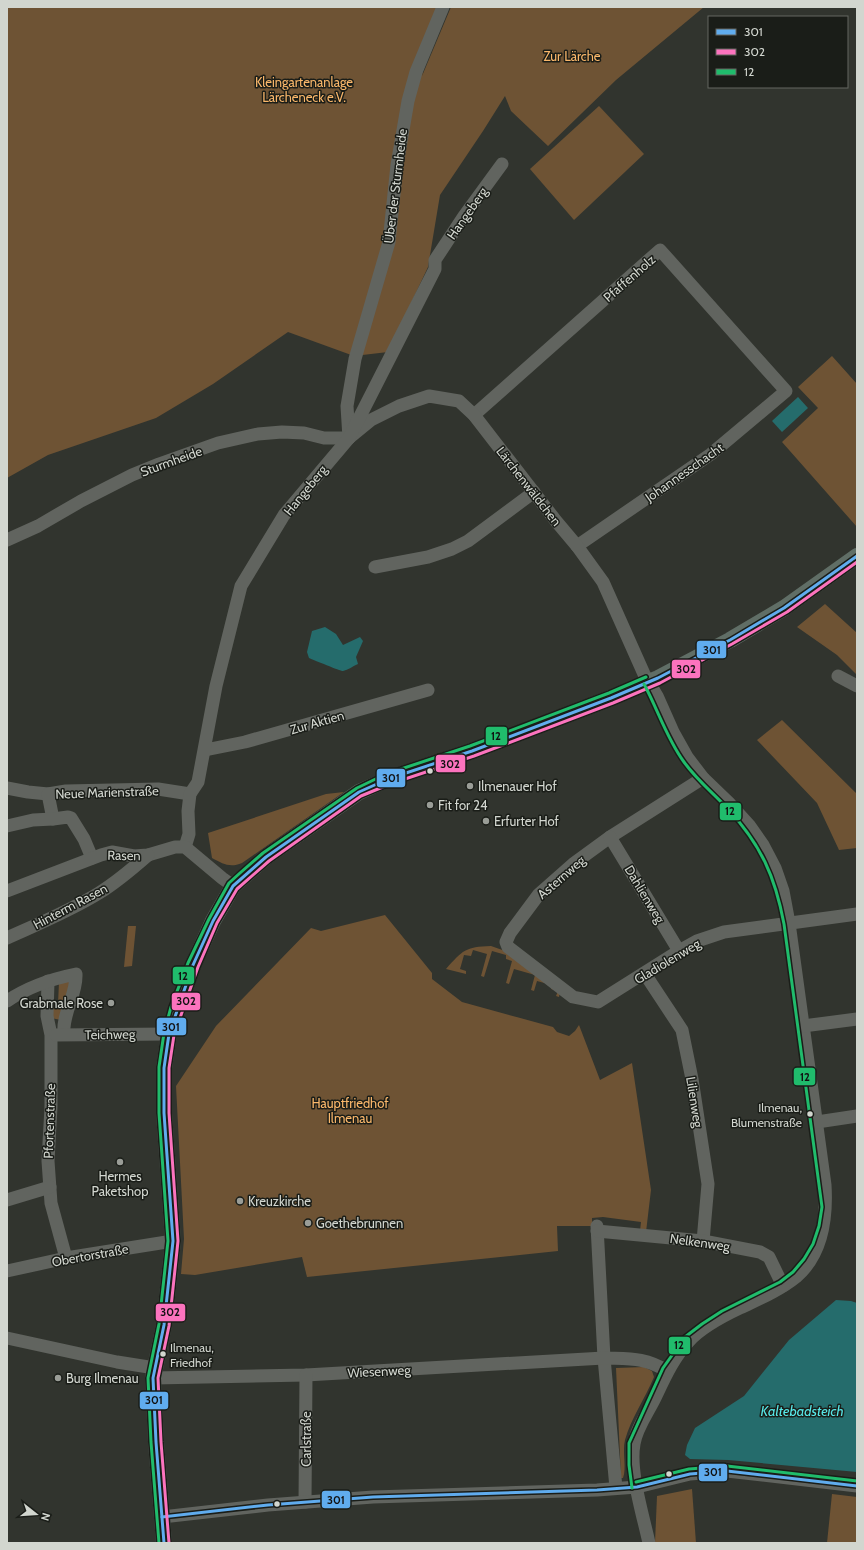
<svg xmlns="http://www.w3.org/2000/svg" width="864" height="1550" viewBox="0 0 864 1550" font-family="Cabin,sans-serif">
<rect width="100%" height="100%" fill="#31342e"/>
<g fill="#6e5334">
<path d="M 7,7 L 437,7 L 422,76 L 451,7 L 704,7 L 616,80 L 548,146 L 511,111 L 505,96 L 483,131 L 440,195 L 428,267 L 388,352 L 354,356 L 288,332 L 213,384 L 156,418 L 48,455 L 7,478 Z"/>
<path d="M 599,106 L 644,154 L 574,220 L 530,169 Z"/>
<path d="M 832,356 L 857,384 L 857,527 L 782,442 L 818,408 L 798,387 Z"/>
<path d="M 825,604 L 857,633 L 857,675 L 837,655 L 797,627 Z"/>
<path d="M 782,720 L 857,794 L 857,848 L 839,850 L 817,803 L 757,740 Z"/>
<path d="M 344,792 L 242,863 C 230,868 223,864 212,858 L 208,833 L 326,794 Z"/>
<path d="M 385,915 L 432,973 L 432,979 L 462,1002 L 553,1027 L 557,1032 L 569,1036 L 575,1031 L 579,1025 L 600,1080 L 632,1063 L 651,1190 L 646,1232 L 640,1231 L 641,1222 L 603,1217 L 592,1218 L 592,1226 L 557,1226 L 558,1251 L 307,1277 L 302,1257 L 195,1275 L 181,1274 L 184,1239 L 176,1086 L 216,1026 L 311,928 L 321,931 Z"/>
<path d="M 128,926 L 136,926 L 132,966 L 124,967 Z"/>
<path d="M 491,946 L 508,952 L 560,992 L 559,997 L 556,996 L 558,991 L 551,989 L 552,986 L 548,984 L 537,981 L 534,991 L 531,990 L 535,975 L 514,969 L 509,984 L 506,983 L 512,961 L 506,959 L 506,955 L 492,951 L 484,977 L 481,976 L 487,954 L 473,950 L 471,956 L 464,955 L 460,969 L 466,971 L 466,974 L 446,969 C 463,950 465,947 491,946 Z"/>
<path d="M 70,978 L 70,988 L 61,1020 L 51,1018 L 51,1004 L 58,1004 L 59,982 Z"/>
<path d="M 644,1367 L 652,1371 L 654,1377 C 645,1399 631,1418 625,1440 C 622,1452 627,1468 623,1478 L 621,1478 L 616,1368 Z"/>
<path d="M 692,1489 L 696,1543 L 655,1543 L 657,1496 Z"/>
<path d="M 832,1494 L 857,1497 L 857,1543 L 827,1543 Z"/>
</g>
<g fill="#256c6c">
<path d="M 798,397 L 808,408 L 782,432 L 772,421 Z"/>
<path d="M 325,627 L 336,634 L 343,645 L 360,637 L 363,641 L 356,657 L 358,664 C 353,666 348,670 343,671 C 340,671 314,660 309,658 L 307,652 L 312,631 Z"/>
<path d="M 836,1300 L 851,1301 L 857,1303 L 857,1472 L 728,1460 L 690,1459 L 685,1455 L 687,1445 L 695,1428 L 744,1396 L 789,1340 Z"/>
</g>
<g fill="none" stroke-linecap="round" stroke-linejoin="round">
<g stroke="#61645f" stroke-width="13">
<path d="M 474,415 L 660,250 L 786,391 L 711,454 L 577,546"/>
<path d="M 349,438 L 371,420 L 399,406 L 429,396 L 459,401 L 474,415 L 556,521 L 577,546 L 603,582 L 644,674 L 657,696 L 673,732 L 687,757 L 703,778 L 730,804 L 749,825 L 763,845 L 775,868 L 783,891 L 789,923 L 825,1185 C 827,1218 823,1254 796,1277 C 780,1290 759,1299 740,1308 C 723,1316 703,1326 689,1341 C 673,1358 664,1379 654,1400 C 647,1414 636,1429 634,1444 C 629,1471 643,1515 649,1543"/>
<path d="M 349,438 L 347,406 L 355,359 L 389,242 L 397,165 L 408,101 L 416,72 L 443,7"/>
<path d="M 7,540 L 38,526 L 81,501 L 132,475 L 159,464 L 218,443 L 258,434 L 282,432 L 304,433 L 324,438 L 349,438"/>
<path d="M 375,567 L 428,557 L 452,549 L 468,541 L 534,492"/>
<path d="M 838,676 L 857,686"/>
<path d="M 205,750 L 245,742 L 428,690"/>
<path d="M 703,778 L 610,837 L 573,864 L 539,894 L 510,933 L 506,942 L 508,947 L 573,997 L 598,1002 L 679,951 L 697,941 L 724,932 L 857,914"/>
<path d="M 7,788 L 28,792 L 48,794 L 66,791 L 158,789 L 190,794"/>
<path d="M 48,794 L 53,819"/>
<path d="M 7,826 L 33,820 L 53,819 L 68,817 L 71,818 L 84,839 L 92,858"/>
<path d="M 610,837 L 679,951"/>
<path d="M 185,847 L 189,834 L 188,811 L 190,794 L 198,782 L 216,686 L 241,586 L 284,515 L 349,438 L 435,269 L 435,260 L 464,216 L 502,164"/>
<path d="M 7,891 L 101,855 L 112,852 L 134,856 L 148,855 L 175,847 L 185,847 L 222,878 L 233,886"/>
<path d="M 7,938 C 38,924 70,911 99,893 C 117,882 132,869 148,855"/>
<path d="M 645,974 L 682,1030 L 692,1079 L 708,1184 L 703,1241"/>
<path d="M 48,981 L 47,1016 L 51,1035 L 51,1107 L 48,1161 L 51,1203 L 66,1258"/>
<path d="M 7,1001 C 28,987 51,979 76,974 C 77,995 62,1013 64,1034"/>
<path d="M 803,1026 L 857,1019"/>
<path d="M 56,1035 L 169,1034"/>
<path d="M 817,1122 L 857,1116"/>
<path d="M 7,1200 L 50,1187"/>
<path d="M 597,1226 L 604,1358 L 616,1488"/>
<path d="M 597,1231 L 703,1241 L 760,1252 L 769,1257 L 783,1286"/>
<path d="M 7,1271 L 66,1258 L 173,1241"/>
<path d="M 7,1338 L 117,1362 L 155,1368"/>
<path d="M 153,1378 L 306,1375 L 604,1358 C 629,1359 645,1357 667,1371"/>
<path d="M 305,1502 L 306,1375"/>
<path d="M 162,1517 L 268,1505 L 373,1497 L 597,1490 L 637,1487 L 690,1474 L 727,1471 L 857,1486"/>
</g>
<path stroke="#606e66" stroke-width="16" d="M 164,1543 L 156,1442 L 153,1378 L 164,1325 L 173,1241 L 164,1113 L 164,1068 L 169,1034 L 193,965 L 213,921 L 233,886 L 266,857 L 359,792 L 388,779 L 472,751 L 611,698 L 658,678 L 730,640 L 784,608 L 857,556"/>
<g stroke="#1a1d18" stroke-width="6">
<g id="bus-1">
<path d="M 162,1517 L 268,1505 L 373,1497 L 597,1490 L 637,1487 L 690,1474 L 727,1471 L 857,1486"/>
<path d="M 164,1543 L 156,1442 L 153,1378 L 164,1325 L 173,1241 L 164,1113 L 164,1068 L 169,1034 L 193,965 L 213,921 L 233,886 L 266,857 L 359,792 L 388,779 L 472,751 L 611,698 L 658,678 L 730,640 L 784,608 L 857,556"/>
</g>
</g>
<g stroke="#1a1d18" stroke-width="6">
<path id="bus-2" d="M 169,1543 L 161,1442 L 158,1378 L 169,1326 L 178,1241 L 169,1113 L 169,1068 L 174,1035 L 198,967 L 217,923 L 237,889 L 269,861 L 361,796 L 390,784 L 474,756 L 613,703 L 660,683 L 732,644 L 787,612 L 857,562"/>
</g>
<g stroke="#1a1d18" stroke-width="6">
<g id="bus-3">
<path d="M 636,1482 L 689,1469 L 727,1466 L 857,1481"/>
<path d="M 632,1488 L 629,1465 L 629,1443 L 663,1368 L 685,1337 L 702,1324 L 722,1311 L 780,1282 L 793,1272 L 804,1259 L 813,1244 L 819,1226 L 822,1207 L 784,924 C 775,876 761,845 728,809 C 713,793 697,780 684,762 C 667,739 658,710 644,684"/>
<path d="M 159,1543 L 151,1442 L 148,1378 L 159,1324 L 168,1241 L 159,1113 L 159,1067 L 164,1033 L 171,1007 L 188,963 L 209,919 L 229,883 L 240,873 L 263,853 L 357,788 L 386,774 L 470,746 L 609,693 L 646,677"/>
</g>
</g>
<use href="#bus-1" stroke="#60acee" stroke-width="3"/>
<use href="#bus-2" stroke="#fc73be" stroke-width="3"/>
<use href="#bus-3" stroke="#20bc6c" stroke-width="3"/>
</g>
<g fill="#d2d6cf" stroke="#1a1d18" stroke-width="1.5">
<circle cx="430" cy="771" r="3.5"/>
<circle cx="810" cy="1114" r="3.5"/>
<circle cx="163" cy="1354" r="3.5"/>
<circle cx="669" cy="1474" r="3.5"/>
<circle cx="277" cy="1504" r="3.5"/>
</g>
<g fill="#9a9d97" stroke="#1a1d18" stroke-width="1.5">
<circle cx="470" cy="786" r="4"/>
<circle cx="430" cy="805" r="4"/>
<circle cx="486" cy="821" r="4"/>
<circle cx="111" cy="1003" r="4"/>
<circle cx="120" cy="1162" r="4"/>
<circle cx="240" cy="1201" r="4"/>
<circle cx="308" cy="1223" r="4"/>
<circle cx="58" cy="1378" r="4"/>
</g>
<g text-anchor="middle" dominant-baseline="central" stroke-width="3" stroke-linejoin="round" paint-order="stroke">
<g font-size="12" fill="#d2d6cf" stroke="#1a1d18" text-anchor="end">
<text x="802" y="1107">Ilmenau,<tspan x="802" dy="15">Blumenstraße</tspan></text>
<text x="170" y="1347" text-anchor="start">Ilmenau,<tspan x="170" dy="15">Friedhof</tspan></text>
</g>
<g font-size="13" fill="#fbb86b" stroke="#1a1d18">
<text x="572" y="56">Zur Lärche</text>
<text x="304" y="82">Kleingartenanlage<tspan x="304" dy="15">Lärcheneck e.V.</tspan></text>
<text x="350" y="1103">Hauptfriedhof<tspan x="350" dy="15">Ilmenau</tspan></text>
</g>
<g font-size="13" fill="#d2d6cf" stroke="#1a1d18">
<text transform="translate(395 186) rotate(-83)">Über der Sturmheide</text>
<text transform="translate(467 213) rotate(-55)">Hangeberg</text>
<text transform="translate(629 278) rotate(-41)">Pfaffenholz</text>
<text transform="translate(171 461) rotate(-20)">Sturmheide</text>
<text transform="translate(684 472) rotate(-35)">Johannesschacht</text>
<text transform="translate(529 486) rotate(52)">Lärchenwäldchen</text>
<text transform="translate(305 490) rotate(-51)">Hangeberg</text>
<text transform="translate(317 722) rotate(-16)">Zur Aktien</text>
<text transform="translate(107 792) rotate(-2)">Neue Marienstraße</text>
<text transform="translate(124 855) rotate(1)">Rasen</text>
<text transform="translate(561 877) rotate(-41)">Asternweg</text>
<text transform="translate(645 894) rotate(59)">Dahlienweg</text>
<text transform="translate(70 906) rotate(-28)">Hinterm Rasen</text>
<text transform="translate(667 961) rotate(-31)">Gladiolenweg</text>
<text transform="translate(110 1034) rotate(-1)">Teichweg</text>
<text transform="translate(695 1102) rotate(81)">Lilienweg</text>
<text transform="translate(49 1121) rotate(-88)">Pfortenstraße</text>
<text transform="translate(700 1242) rotate(8)">Nelkenweg</text>
<text transform="translate(90 1255) rotate(-10)">Obertorstraße</text>
<text transform="translate(379 1371) rotate(-3)">Wiesenweg</text>
<text transform="translate(306 1439) rotate(-90)">Carlstraße</text>
</g>
<g font-size="13" fill="#d2d6cf" stroke="#1a1d18" text-anchor="start">
<text x="478" y="786">Ilmenauer Hof</text>
<text x="438" y="805">Fit for 24</text>
<text x="494" y="821">Erfurter Hof</text>
<text x="103" y="1003" text-anchor="end">Grabmale Rose</text>
<text x="120" y="1176" text-anchor="middle">Hermes<tspan x="120" dy="15">Paketshop</tspan></text>
<text x="248" y="1201">Kreuzkirche</text>
<text x="316" y="1223">Goethebrunnen</text>
<text x="66" y="1378">Burg Ilmenau</text>
</g>
<g font-size="14" font-style="italic" fill="#57e9e9" stroke="#1a1d18">
<text x="802" y="1411">Kaltebadsteich</text>
</g>
</g>
<g stroke="#1a1d18" stroke-width="1.5">
<rect x="696" y="640" width="31" height="19" rx="4" fill="#60acee"/>
<rect x="671" y="659" width="30" height="20" rx="4" fill="#fc73be"/>
<rect x="485" y="726" width="23" height="20" rx="4" fill="#20bc6c"/>
<rect x="435" y="754" width="31" height="19" rx="4" fill="#fc73be"/>
<rect x="376" y="768" width="30" height="20" rx="4" fill="#60acee"/>
<rect x="719" y="802" width="23" height="19" rx="4" fill="#20bc6c"/>
<rect x="172" y="966" width="23" height="19" rx="4" fill="#20bc6c"/>
<rect x="171" y="992" width="30" height="19" rx="4" fill="#fc73be"/>
<rect x="156" y="1017" width="31" height="19" rx="4" fill="#60acee"/>
<rect x="793" y="1067" width="23" height="19" rx="4" fill="#20bc6c"/>
<rect x="155" y="1303" width="31" height="19" rx="4" fill="#fc73be"/>
<rect x="668" y="1336" width="23" height="19" rx="4" fill="#20bc6c"/>
<rect x="139" y="1391" width="30" height="19" rx="4" fill="#60acee"/>
<rect x="698" y="1463" width="30" height="19" rx="4" fill="#60acee"/>
<rect x="321" y="1490" width="30" height="19" rx="4" fill="#60acee"/>
</g>
<g font-size="11" text-anchor="middle" font-weight="bold" fill="#111">
<text x="712" y="654">301</text>
<text x="686" y="673">302</text>
<text x="496" y="740">12</text>
<text x="450" y="768">302</text>
<text x="391" y="782">301</text>
<text x="730" y="815">12</text>
<text x="183" y="980">12</text>
<text x="186" y="1005">302</text>
<text x="171" y="1031">301</text>
<text x="805" y="1081">12</text>
<text x="170" y="1316">302</text>
<text x="679" y="1349">12</text>
<text x="154" y="1404">301</text>
<text x="713" y="1476">301</text>
<text x="336" y="1504">301</text>
</g>
<rect width="864" height="1550" fill="none" stroke="#d2d6cf" stroke-width="16"/>
<rect x="708" y="16" width="140" height="72" fill="#1a1d18" stroke="#646761"/>
<rect x="716" y="29" width="20" height="6" fill="#60acee" stroke="#646761"/>
<text x="744" y="36" font-size="12" fill="#d2d6cf">301</text>
<rect x="716" y="49" width="20" height="6" fill="#fc73be" stroke="#646761"/>
<text x="744" y="56" font-size="12" fill="#d2d6cf">302</text>
<rect x="716" y="69" width="20" height="6" fill="#20bc6c" stroke="#646761"/>
<text x="744" y="76" font-size="12" fill="#d2d6cf">12</text>
<g transform="translate(36 1514) rotate(107)" stroke="#1a1d18" stroke-width="3" paint-order="stroke">
<path d="M0-3L7 15L0 10L-7 15Z" fill="#d2d6cf"/>
<text y="-6" font-size="11" font-weight="bold" text-anchor="middle" fill="#d2d6cf">N</text>
</g>
</svg>
